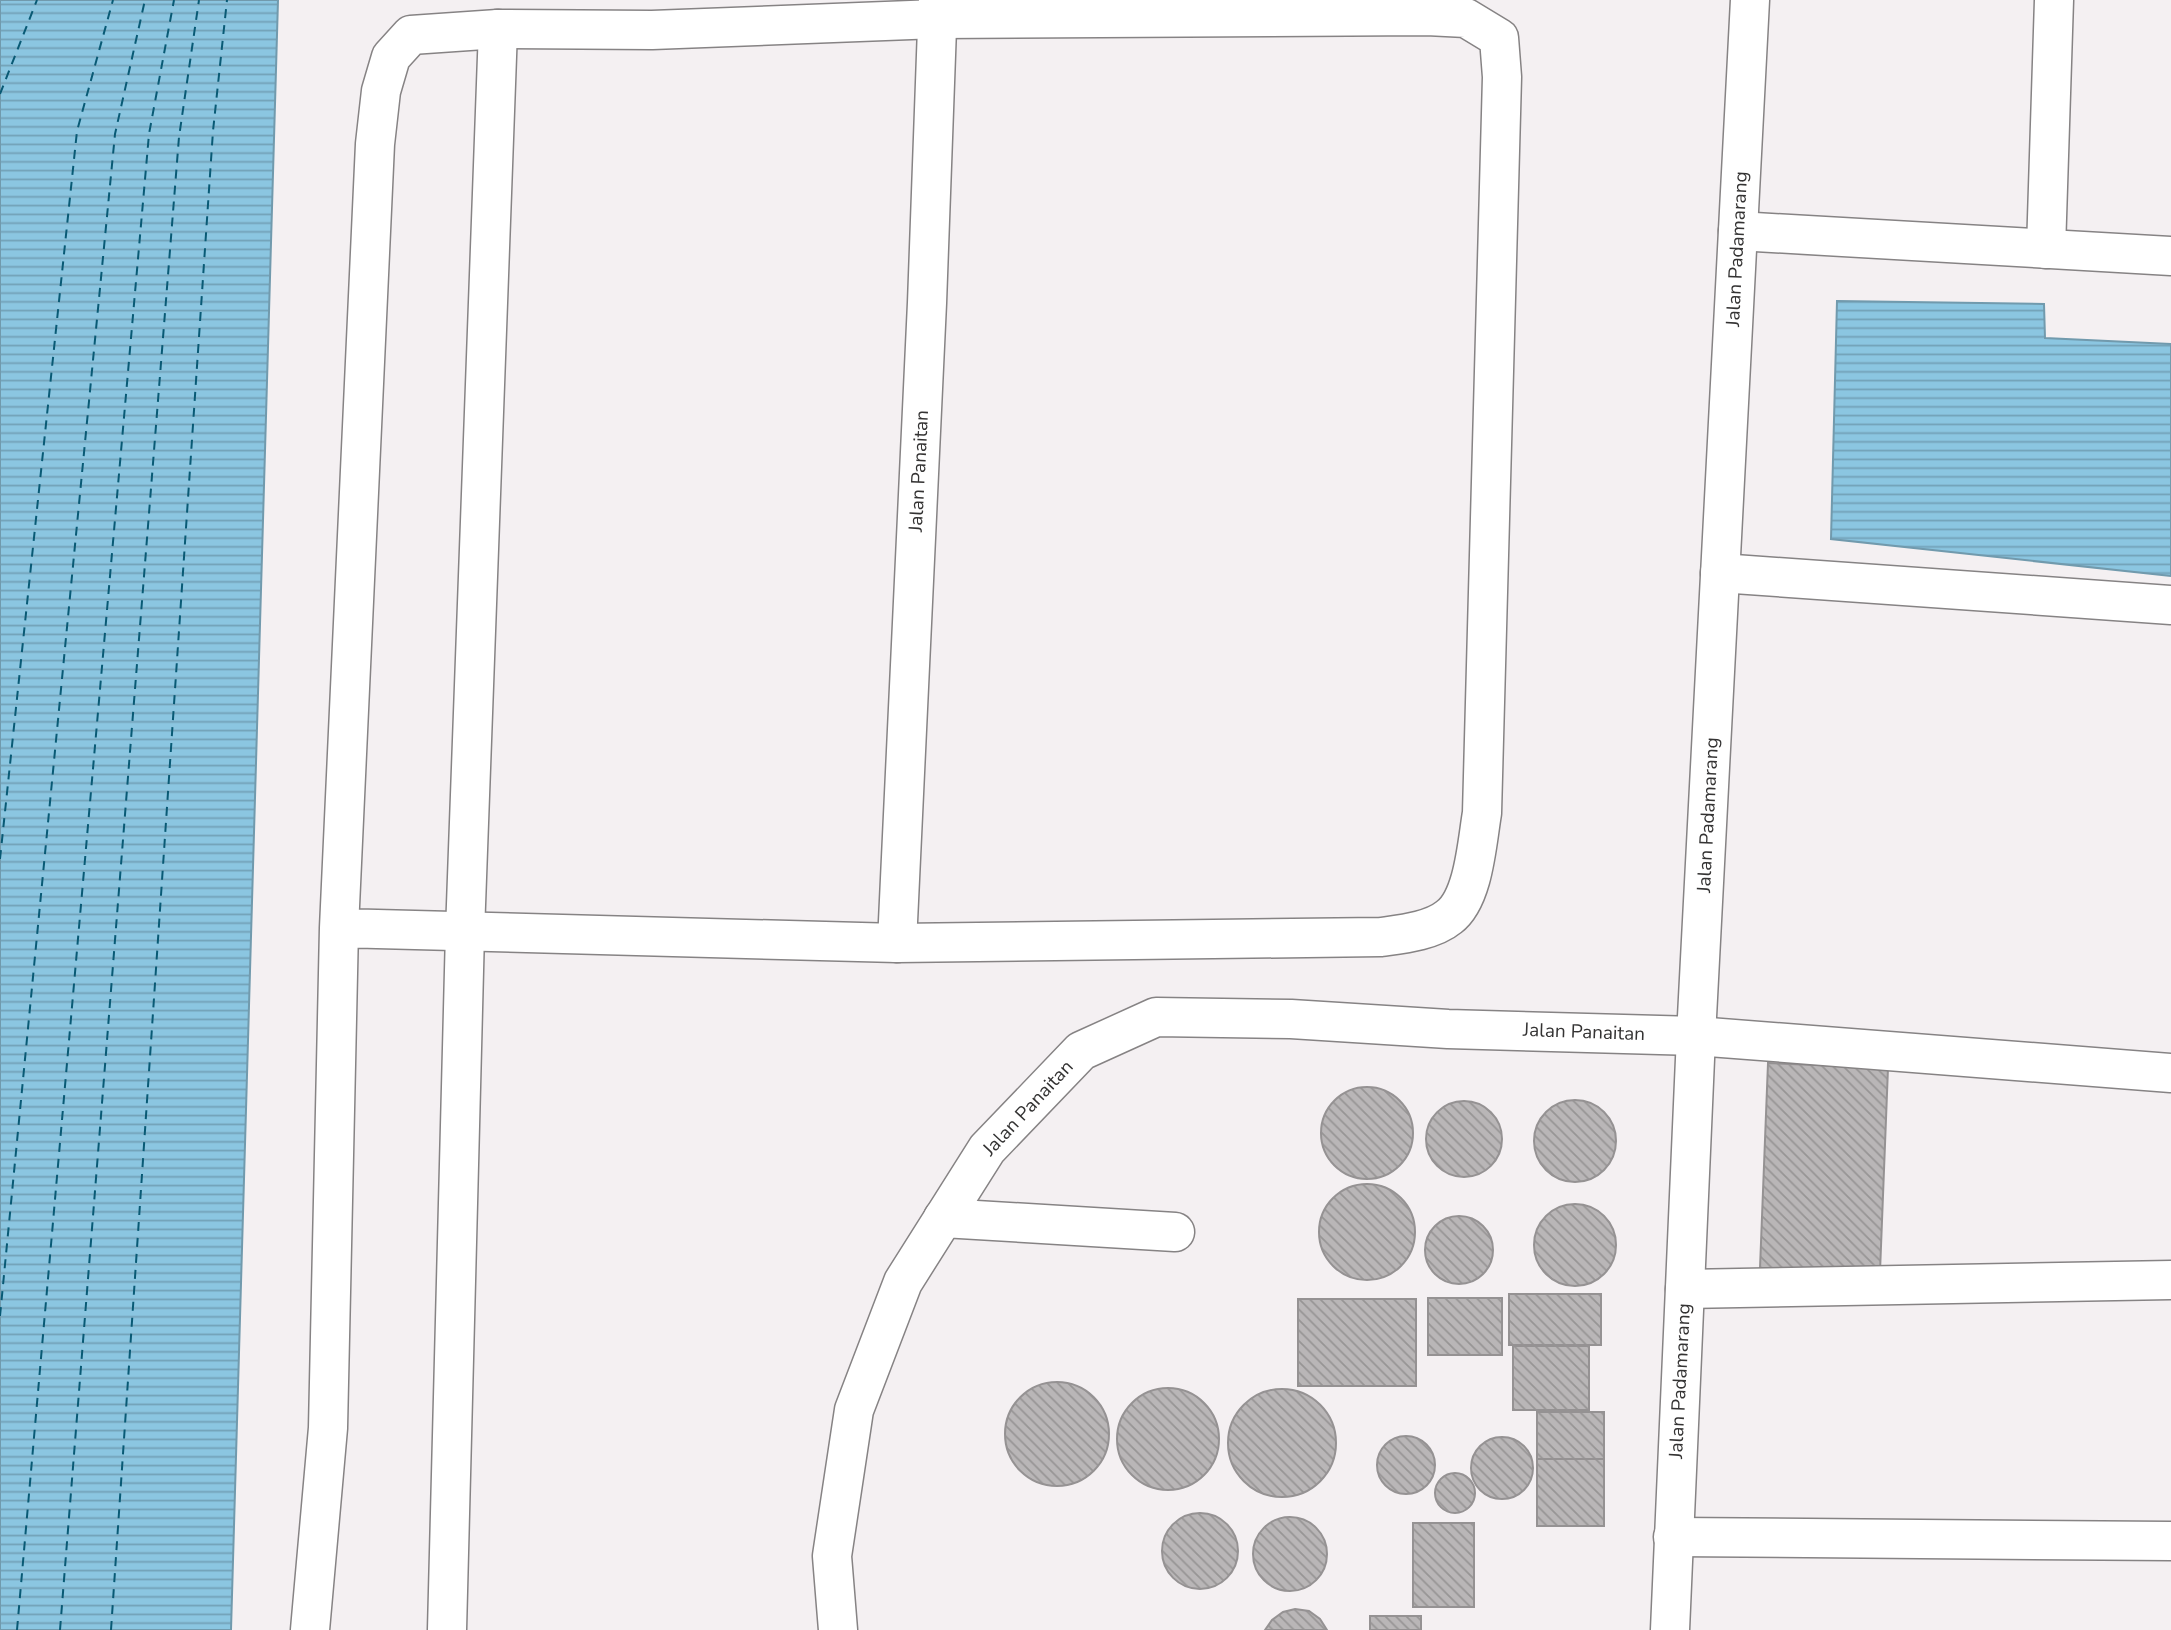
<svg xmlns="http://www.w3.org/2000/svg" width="2171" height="1630" viewBox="0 0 2171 1630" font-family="'Nunito Sans',sans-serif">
<defs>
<pattern id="water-rules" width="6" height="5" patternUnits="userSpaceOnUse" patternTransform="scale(1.75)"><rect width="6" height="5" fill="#8bc6e1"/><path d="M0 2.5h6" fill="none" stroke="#72a1b7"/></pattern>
<pattern id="building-back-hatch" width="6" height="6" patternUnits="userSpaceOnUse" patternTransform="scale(1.75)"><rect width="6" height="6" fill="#b9b6b7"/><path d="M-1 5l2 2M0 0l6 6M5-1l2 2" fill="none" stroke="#979595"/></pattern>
</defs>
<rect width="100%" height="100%" fill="#f4f0f2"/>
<g fill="url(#water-rules)" stroke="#719aad" stroke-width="2">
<path d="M 0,0 L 278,0 L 231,1630 L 0,1630 Z"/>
<path d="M 1837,301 L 2044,304 L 2045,338 L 2171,344 L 2171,576 L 1831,539 Z"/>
</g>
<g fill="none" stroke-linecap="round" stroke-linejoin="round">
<g stroke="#095a75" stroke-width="2" stroke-dasharray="9 7" stroke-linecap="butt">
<path d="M 0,94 L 37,0"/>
<path d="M 0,859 L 77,131 L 113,0"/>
<path d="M 0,1316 L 115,134 L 145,0"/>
<path d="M 17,1630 L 149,134 L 174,0"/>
<path d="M 60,1630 L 179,137 L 199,0"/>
<path d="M 111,1630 L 213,131 L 227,0"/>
</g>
</g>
<g fill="url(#building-back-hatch)" stroke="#959293" stroke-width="2">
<path d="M 1768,1063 L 1888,1068 L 1880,1272 L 1760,1268 Z"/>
<circle cx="1367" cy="1133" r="46"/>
<circle cx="1575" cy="1141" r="41"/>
<circle cx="1464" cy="1139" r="38"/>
<circle cx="1367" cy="1232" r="48"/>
<circle cx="1575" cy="1245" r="41"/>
<circle cx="1459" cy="1250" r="34"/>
<rect x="1509" y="1294" width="92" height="51"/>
<rect x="1428" y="1298" width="74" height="57"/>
<rect x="1298" y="1299" width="118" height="87"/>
<rect x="1513" y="1346" width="76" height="64"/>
<circle cx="1057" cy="1434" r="52"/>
<circle cx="1168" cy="1439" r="51"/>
<circle cx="1282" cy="1443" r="54"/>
<rect x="1537" y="1412" width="67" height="47"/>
<circle cx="1406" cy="1465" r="29"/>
<circle cx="1502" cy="1468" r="31"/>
<rect x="1537" y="1459" width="67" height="67"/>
<circle cx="1455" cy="1493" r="20"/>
<circle cx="1200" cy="1551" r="38"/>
<circle cx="1290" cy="1554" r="37"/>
<rect x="1413" y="1523" width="61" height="84"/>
<path d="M 1295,1609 L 1309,1611 L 1320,1619 L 1327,1630 L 1265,1630 L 1272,1620 L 1283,1612 Z"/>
<rect x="1370" y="1616" width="51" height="14"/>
</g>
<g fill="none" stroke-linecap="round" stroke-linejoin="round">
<g stroke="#868384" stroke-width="41">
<g id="minor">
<path d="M 1738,231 L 2171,256"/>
<path d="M 2046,249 L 2054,0"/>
<path d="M 1720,573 L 2171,605"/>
<path d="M 897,943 L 927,303 L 938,0"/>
<path d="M 943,1218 L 1175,1232"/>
<path d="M 1685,1289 L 2171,1280"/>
<path d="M 1673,1537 L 2171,1541"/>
<path d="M 310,1630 L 328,1428 L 339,928 L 375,144 L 381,91 L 391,57 L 411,35 L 498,29 L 652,30 L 937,19 L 1427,16 L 1466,18 L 1499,38 L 1502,77 L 1482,813 C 1477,842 1474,898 1449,917 C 1432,931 1402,934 1381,937 L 897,943 L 339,928"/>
<path d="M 447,1630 L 465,932 L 498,29"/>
<path d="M 838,1630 L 832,1556 L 854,1410 L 903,1282 L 987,1149 L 1081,1051 L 1156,1017 L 1291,1019 L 1448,1029 L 1696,1036 L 2171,1073"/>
<path d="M 1670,1630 L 1696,1036 L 1750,0"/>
</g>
</g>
<use href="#minor" stroke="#fff" stroke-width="38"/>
</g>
<g text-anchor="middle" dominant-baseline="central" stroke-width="7" stroke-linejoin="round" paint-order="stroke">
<g font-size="19" fill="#343333" stroke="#fff">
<text transform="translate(1737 249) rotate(-87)">Jalan Padamarang</text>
<text transform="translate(919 471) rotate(-87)">Jalan Panaitan</text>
<text transform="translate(1708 815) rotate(-87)">Jalan Padamarang</text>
<text transform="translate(1584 1032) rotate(2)">Jalan Panaitan</text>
<text transform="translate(1028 1108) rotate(-47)">Jalan Panaitan</text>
<text transform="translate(1680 1381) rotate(-87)">Jalan Padamarang</text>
</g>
</g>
</svg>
